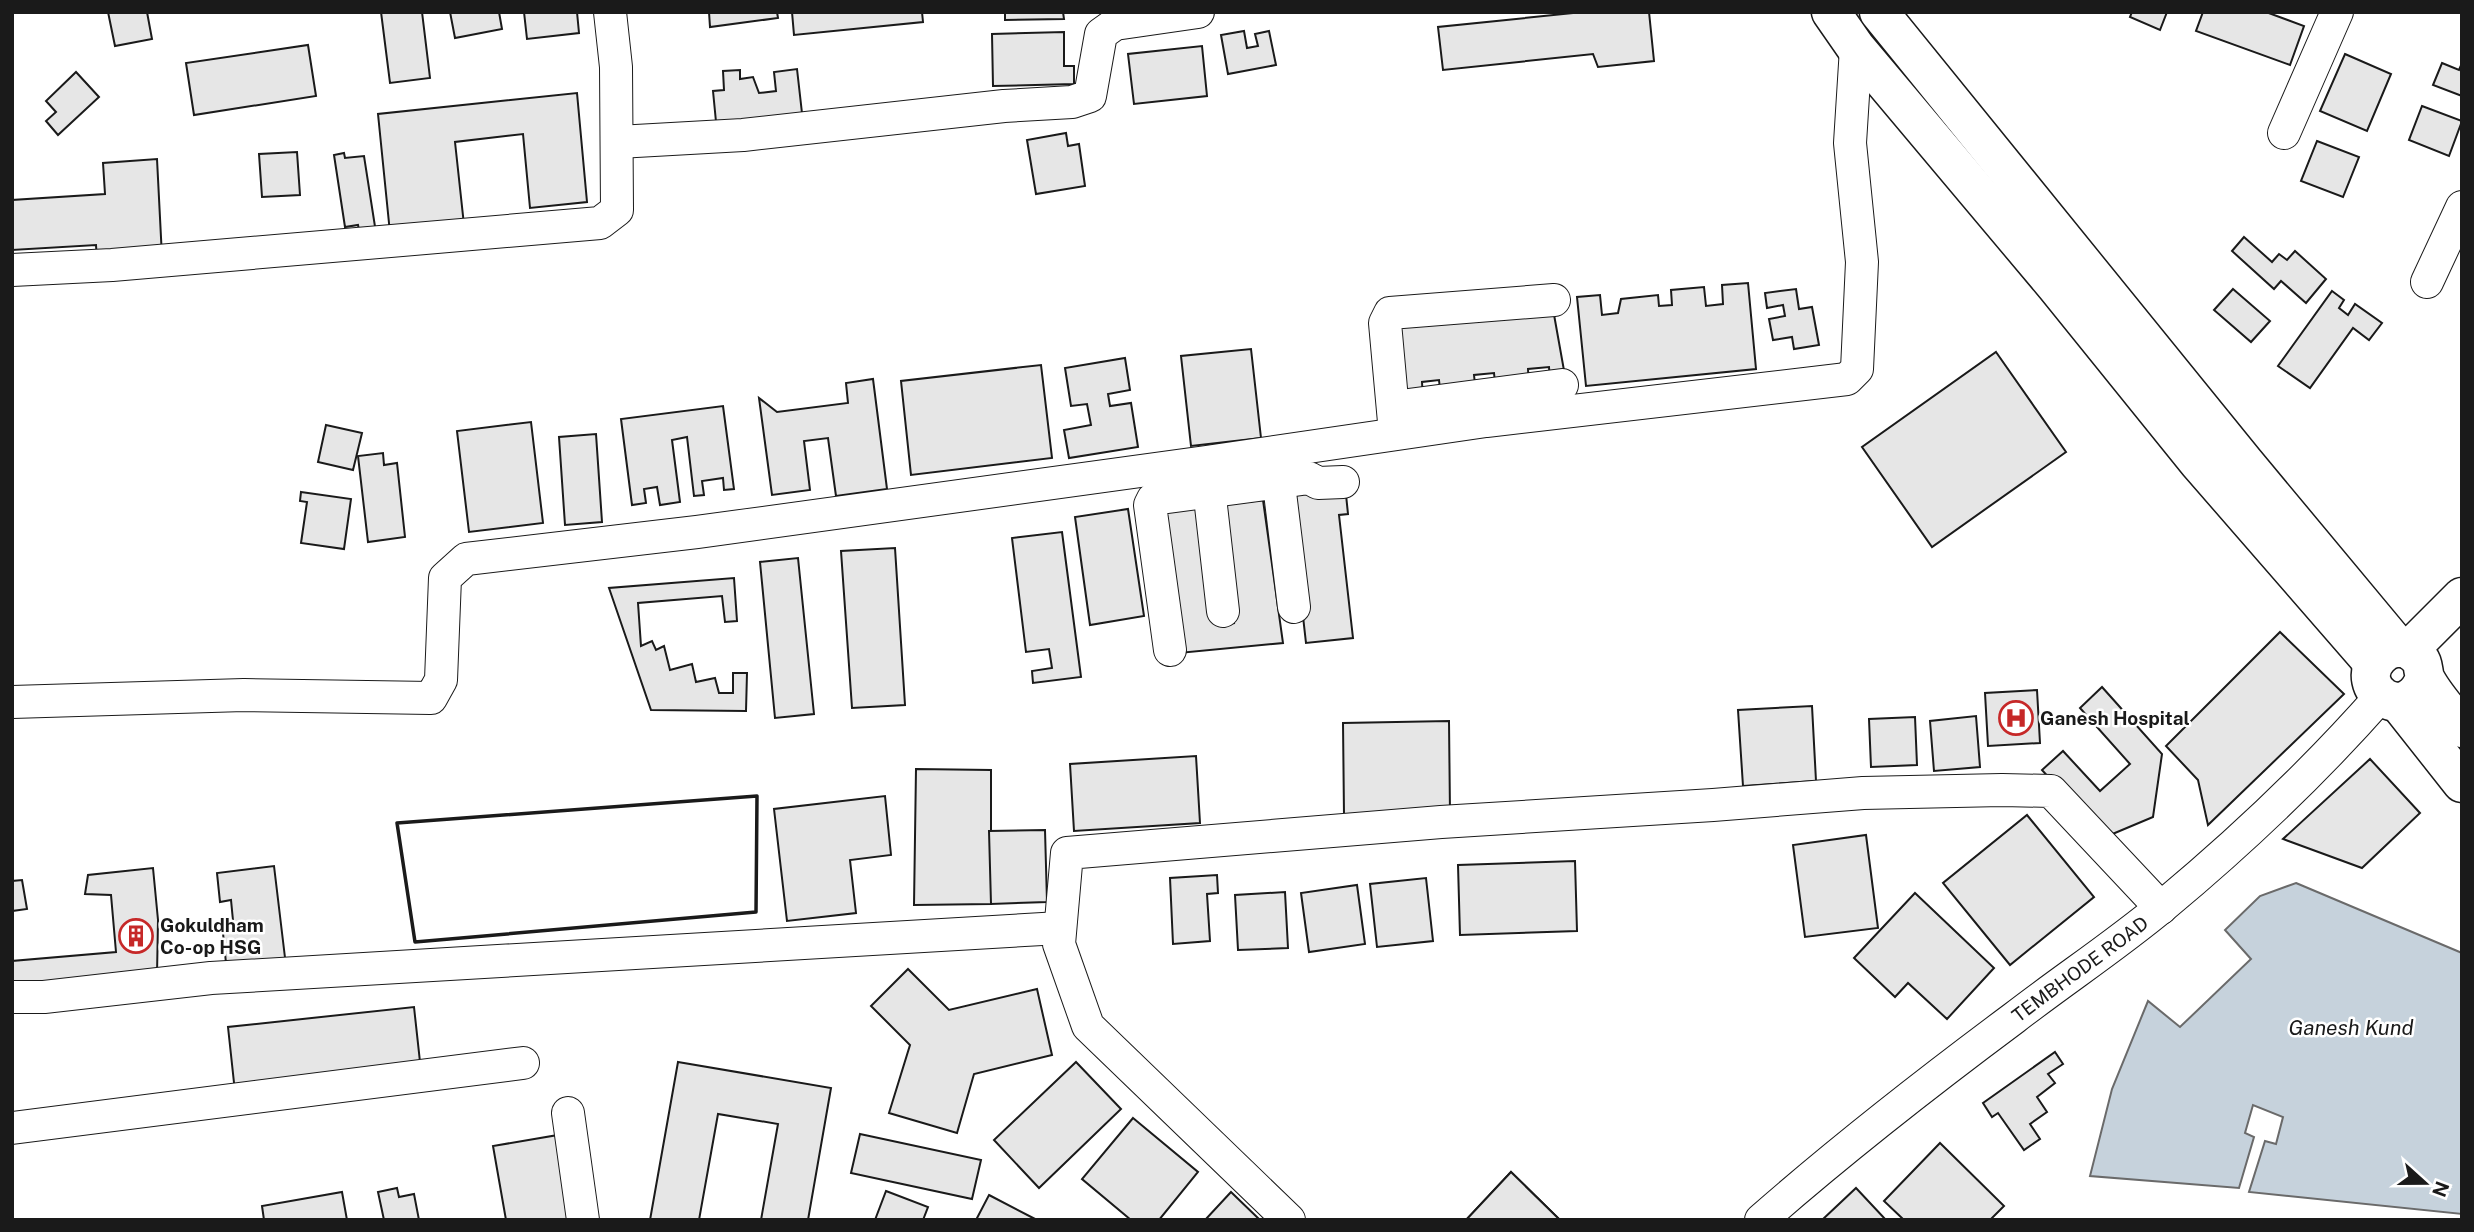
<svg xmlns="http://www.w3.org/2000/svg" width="2474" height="1232" viewBox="0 0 2474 1232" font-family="'Public Sans',sans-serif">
<rect width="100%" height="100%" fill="#fff"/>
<path fill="#c6d2dc" stroke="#6a6a6a" stroke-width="2" d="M 2296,883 L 2462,953 L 2462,1214 L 2249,1192 L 2265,1141 L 2276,1144 L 2283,1117 L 2253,1105 L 2245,1133 L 2254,1137 L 2239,1188 L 2090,1176 L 2112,1089 L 2148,1001 L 2180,1027 L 2251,959 L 2225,930 L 2260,896 Z"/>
<g fill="#e6e6e6" stroke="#1a1a1a" stroke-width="2">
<path d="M 108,12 L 147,12 L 152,39 L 115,46 Z"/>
<path d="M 381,12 L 422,12 L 430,78 L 390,83 Z"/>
<path d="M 450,12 L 499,12 L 502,29 L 455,38 Z"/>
<path d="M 524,12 L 577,12 L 579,33 L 527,39 Z"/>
<path d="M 709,12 L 777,12 L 778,18 L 710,27 Z"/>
<path d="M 792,12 L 922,12 L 923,22 L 794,35 Z"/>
<path d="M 1005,12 L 1063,12 L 1064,19 L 1005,20 Z"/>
<path d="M 1583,12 L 1649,12 L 1654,61 L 1598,67 L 1593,54 L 1443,70 L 1438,27 Z"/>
<path d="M 2132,12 L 2167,12 L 2160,30 L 2130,17 Z"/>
<path d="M 2203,12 L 2266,12 L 2304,26 L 2290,65 L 2196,31 Z"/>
<path d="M 1244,31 L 1247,48 L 1258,46 L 1255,34 L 1269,31 L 1276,65 L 1228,74 L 1221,35 Z"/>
<path d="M 1064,32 L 1064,66 L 1074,66 L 1074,84 L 993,86 L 992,34 Z"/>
<path d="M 308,45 L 316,96 L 194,115 L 186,63 Z"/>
<path d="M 1202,46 L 1207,96 L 1134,104 L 1128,54 Z"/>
<path d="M 2345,54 L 2391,74 L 2367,131 L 2320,111 Z"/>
<path d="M 2442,63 L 2459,70 L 2462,63 L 2462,96 L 2433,85 Z"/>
<path d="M 797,69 L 803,122 L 717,132 L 713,91 L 724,90 L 723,71 L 740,70 L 740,79 L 753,77 L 759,93 L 776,91 L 774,72 Z"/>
<path d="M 76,72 L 99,97 L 58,135 L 46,121 L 56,112 L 46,101 Z"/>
<path d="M 577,93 L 587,202 L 530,208 L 523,134 L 455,142 L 464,225 L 390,233 L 378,114 Z"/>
<path d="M 2422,106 L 2462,121 L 2449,156 L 2409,140 Z"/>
<path d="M 1066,133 L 1068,146 L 1079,144 L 1085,186 L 1036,194 L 1027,140 Z"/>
<path d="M 2317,141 L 2359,157 L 2343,197 L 2301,181 Z"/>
<path d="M 297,152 L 300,195 L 262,197 L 259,154 Z"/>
<path d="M 344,153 L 345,158 L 364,156 L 376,233 L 360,235 L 358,225 L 345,227 L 334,155 Z"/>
<path d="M 157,159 L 162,257 L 97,261 L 96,245 L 12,250 L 12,200 L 105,194 L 103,163 Z"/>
<path d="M 2244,237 L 2272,262 L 2279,254 L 2287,260 L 2295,251 L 2326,279 L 2306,303 L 2281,281 L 2274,289 L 2232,251 Z"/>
<path d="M 1748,283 L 1756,369 L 1586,386 L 1577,297 L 1600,295 L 1602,315 L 1618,313 L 1621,299 L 1658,295 L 1659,306 L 1672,305 L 1671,290 L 1704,287 L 1706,306 L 1723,304 L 1722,285 Z"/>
<path d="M 1796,289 L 1799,309 L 1812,307 L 1819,345 L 1794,349 L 1792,337 L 1773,340 L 1769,319 L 1785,316 L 1783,305 L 1767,308 L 1765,293 Z"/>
<path d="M 2233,289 L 2270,321 L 2251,342 L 2214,310 Z"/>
<path d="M 2332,291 L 2344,300 L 2339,308 L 2348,315 L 2355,304 L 2382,323 L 2369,340 L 2353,328 L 2310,388 L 2278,366 Z"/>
<path d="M 1553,309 L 1565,376 L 1550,380 L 1549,367 L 1528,369 L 1529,387 L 1496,392 L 1494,373 L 1474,375 L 1475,384 L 1440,389 L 1439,380 L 1422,382 L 1423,399 L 1400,402 L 1394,323 Z"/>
<path d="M 1251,349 L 1261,438 L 1191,446 L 1181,356 Z"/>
<path d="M 1996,352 L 2066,452 L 1932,547 L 1862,447 Z"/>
<path d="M 1125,358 L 1130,390 L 1108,394 L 1110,406 L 1131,403 L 1138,447 L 1069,458 L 1064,430 L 1091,425 L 1087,404 L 1071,406 L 1065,368 Z"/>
<path d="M 1041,365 L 1052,458 L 911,475 L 901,381 Z"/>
<path d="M 873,379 L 887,489 L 836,496 L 828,438 L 804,441 L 810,490 L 772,495 L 759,398 L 777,412 L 848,403 L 846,383 Z"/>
<path d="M 723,406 L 734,489 L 724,490 L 723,478 L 702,481 L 704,495 L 694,496 L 687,437 L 672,440 L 680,502 L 660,505 L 657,487 L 644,489 L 646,503 L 632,505 L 621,419 Z"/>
<path d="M 531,422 L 543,523 L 469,532 L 457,431 Z"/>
<path d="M 326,425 L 362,433 L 353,470 L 318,462 Z"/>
<path d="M 596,434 L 602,522 L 565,525 L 559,437 Z"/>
<path d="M 383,453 L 384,465 L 397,463 L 405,537 L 368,542 L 358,456 Z"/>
<path d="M 1345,485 L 1348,514 L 1339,515 L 1353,638 L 1306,643 L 1289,492 Z"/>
<path d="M 301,492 L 351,499 L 344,549 L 301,543 L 307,502 L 300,501 Z"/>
<path d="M 1201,496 L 1216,625 L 1234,623 L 1220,505 L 1263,500 L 1283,643 L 1179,653 L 1157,504 Z"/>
<path d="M 1128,509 L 1144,616 L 1090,625 L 1075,517 Z"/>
<path d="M 1062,532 L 1081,677 L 1033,683 L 1032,671 L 1052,668 L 1049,649 L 1026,652 L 1012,538 Z"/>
<path d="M 895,548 L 905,705 L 852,708 L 841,551 Z"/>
<path d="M 798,558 L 814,714 L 775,718 L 760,562 Z"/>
<path d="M 734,578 L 737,621 L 725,622 L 722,596 L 638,603 L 641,646 L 652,641 L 656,650 L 664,646 L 670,670 L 692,664 L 696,682 L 715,678 L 719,693 L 733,693 L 733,673 L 747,673 L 746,711 L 651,710 L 609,588 Z"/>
<path d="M 2280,632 L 2344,694 L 2208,825 L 2198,780 L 2166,746 Z"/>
<path d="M 2102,687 L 2162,754 L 2153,817 L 2103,838 L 2042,770 L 2063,751 L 2100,791 L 2130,764 L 2080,708 Z"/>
<path d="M 2037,690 L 2040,743 L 1988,746 L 1985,693 Z"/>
<path d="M 1812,706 L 1816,781 L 1743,786 L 1738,710 Z"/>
<path d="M 1976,716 L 1980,767 L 1934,771 L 1930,721 Z"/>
<path d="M 1915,717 L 1917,765 L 1871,767 L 1869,719 Z"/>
<path d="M 1449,721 L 1450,813 L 1344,815 L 1343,723 Z"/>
<path d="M 1196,756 L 1200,823 L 1074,831 L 1070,764 Z"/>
<path d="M 2370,759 L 2420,813 L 2362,868 L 2283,839 Z"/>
<path d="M 916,769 L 991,770 L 991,904 L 914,905 Z"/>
<path d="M 885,796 L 891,855 L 850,860 L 856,913 L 787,921 L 774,809 Z"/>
<path d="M 2027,815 L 2094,897 L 2010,965 L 1943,883 Z"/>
<path d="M 1045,830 L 1047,902 L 991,904 L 989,831 Z"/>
<path d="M 1866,835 L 1878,928 L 1805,937 L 1793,845 Z"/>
<path d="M 1575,861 L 1577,931 L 1460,935 L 1458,865 Z"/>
<path d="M 274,866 L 286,966 L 227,973 L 223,933 L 234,931 L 231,900 L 220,902 L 217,873 Z"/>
<path d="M 153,868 L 158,920 L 157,975 L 12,986 L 12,961 L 116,952 L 111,895 L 85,894 L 88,875 Z"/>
<path d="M 1217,875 L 1218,893 L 1207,894 L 1210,941 L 1173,944 L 1170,878 Z"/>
<path d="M 1426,878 L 1433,941 L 1377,947 L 1370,884 Z"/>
<path d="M 22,880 L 27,909 L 12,911 L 12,881 Z"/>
<path d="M 1357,885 L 1365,944 L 1309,952 L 1301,893 Z"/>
<path d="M 1285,892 L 1288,948 L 1238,950 L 1235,895 Z"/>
<path d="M 1915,893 L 1994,968 L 1947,1019 L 1908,983 L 1895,997 L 1854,958 Z"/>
<path d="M 908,969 L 949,1010 L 1037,989 L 1052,1055 L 974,1074 L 957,1133 L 889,1113 L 910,1045 L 871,1006 Z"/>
<path d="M 414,1007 L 421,1071 L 235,1092 L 228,1027 Z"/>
<path d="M 2055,1052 L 2063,1064 L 2048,1074 L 2055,1083 L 2037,1097 L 2047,1112 L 2030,1124 L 2040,1139 L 2024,1150 L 1998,1113 L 1992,1117 L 1983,1103 Z"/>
<path d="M 678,1062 L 831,1088 L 808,1220 L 761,1220 L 778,1124 L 718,1114 L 699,1220 L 650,1220 Z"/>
<path d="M 1076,1062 L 1121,1109 L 1039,1188 L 994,1140 Z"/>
<path d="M 1133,1118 L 1198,1172 L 1159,1220 L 1131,1220 L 1082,1179 Z"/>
<path d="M 860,1134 L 981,1160 L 972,1199 L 851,1173 Z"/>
<path d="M 558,1135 L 573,1220 L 506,1220 L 493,1146 Z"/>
<path d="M 1940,1143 L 2004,1206 L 1990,1220 L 1904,1220 L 1884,1201 Z"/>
<path d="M 1511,1172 L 1560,1220 L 1466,1220 Z"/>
<path d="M 1511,1172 L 1560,1220 L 1466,1220 Z"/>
<path d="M 397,1188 L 399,1197 L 414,1194 L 419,1220 L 384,1220 L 378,1192 Z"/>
<path d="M 1856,1188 L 1886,1220 L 1822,1220 Z"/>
<path d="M 886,1191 L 928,1207 L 923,1220 L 875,1220 Z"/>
<path d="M 342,1192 L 347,1220 L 264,1220 L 262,1206 Z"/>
<path d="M 1231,1192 L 1260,1220 L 1205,1220 Z"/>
<path d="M 989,1195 L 1037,1220 L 976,1220 Z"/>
</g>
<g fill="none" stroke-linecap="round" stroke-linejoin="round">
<g stroke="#1a1a1a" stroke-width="34">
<g id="minor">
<path d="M 2284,133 L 2337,12"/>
<path d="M 618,142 L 743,135 L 1004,106 L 1072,102 L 1090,96 L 1101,34 L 1115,24 L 1198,12"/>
<path d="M 12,270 L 112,265 L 600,223 L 617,210 L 616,67 L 610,12"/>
<path d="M 2427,282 L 2462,207"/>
<path d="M 1393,407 L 1562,385"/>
<path d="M 1395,433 L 1385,323 L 1390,313 L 1554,300"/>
<path d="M 1276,460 L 1294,607"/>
<path d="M 1207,471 L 1223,611"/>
<path d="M 1170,650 L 1150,505 L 1153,499 L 1309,478 L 1318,483 L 1343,482"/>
<path d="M 12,702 L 244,695 L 431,698 L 441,680 L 445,578 L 466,559 L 697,532 L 1206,462 L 1486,421 L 1847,379 L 1857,369 L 1862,262 L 1850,143 L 1856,48"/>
<path d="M 12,997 L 44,997 L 211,978 L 1060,928"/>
<path d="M 568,1113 L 583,1220"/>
<path d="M 12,1128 L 523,1063"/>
<path d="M 1289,1220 L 1088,1026 L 1059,944 L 1067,853 L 1441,822 L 1713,805 L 1863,793 L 2002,790 L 2051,791 L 2161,908"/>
<path id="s1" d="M 1761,1220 C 1842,1149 1928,1082 2014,1018 C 2063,980 2115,946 2163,906 C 2240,842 2314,772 2381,696"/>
</g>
</g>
<g stroke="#1a1a1a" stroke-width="41">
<g id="major">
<path d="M 1831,12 L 1856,48 L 2056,286 L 2199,463 L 2373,663"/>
<path d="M 1879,12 L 2244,462 L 2398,647"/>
<path d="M 2409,650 L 2462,597"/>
<path d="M 2425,678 C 2406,728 2350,688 2379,657 C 2384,652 2391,648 2398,648 C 2405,647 2412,651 2417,656 C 2425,663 2422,672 2426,680 C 2435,697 2450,713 2462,728"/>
<path d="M 2398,702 L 2462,783"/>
</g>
</g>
<use href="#minor" stroke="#fff" stroke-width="32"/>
<use href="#major" stroke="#fff" stroke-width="38"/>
<path stroke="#1a1a1a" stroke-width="3.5" d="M 757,796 L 756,912 L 415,942 L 397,823 Z"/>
</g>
<defs>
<g id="hospital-ring" transform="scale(1.75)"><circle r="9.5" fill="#fff" stroke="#c62828" stroke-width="1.5"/><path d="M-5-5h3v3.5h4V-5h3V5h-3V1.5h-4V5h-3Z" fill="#c62828"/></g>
<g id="building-ring" transform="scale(1.75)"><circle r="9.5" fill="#fff" stroke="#c62828" stroke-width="1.5"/><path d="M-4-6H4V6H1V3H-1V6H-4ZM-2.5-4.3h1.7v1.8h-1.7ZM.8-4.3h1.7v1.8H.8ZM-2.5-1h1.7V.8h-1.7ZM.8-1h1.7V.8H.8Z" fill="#c62828"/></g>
</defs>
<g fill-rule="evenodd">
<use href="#hospital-ring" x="2016" y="718"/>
<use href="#building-ring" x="136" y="936"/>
</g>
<g text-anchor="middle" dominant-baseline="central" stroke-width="5" stroke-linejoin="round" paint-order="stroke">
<g font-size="19" font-weight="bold" fill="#1a1a1a" stroke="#fff" text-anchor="start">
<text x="2040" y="718">Ganesh Hospital</text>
<text x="160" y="925">Gokuldham<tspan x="160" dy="22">Co-op HSG</tspan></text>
</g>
<g font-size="19" fill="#1a1a1a" stroke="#fff">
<text stroke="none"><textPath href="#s1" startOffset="406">TEMBHODE ROAD</textPath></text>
</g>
<g font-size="21" font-style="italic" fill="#1a1a1a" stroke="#fff">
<text x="2351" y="1027">Ganesh Kund</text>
</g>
</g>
<rect width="2474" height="1232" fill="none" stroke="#1a1a1a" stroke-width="28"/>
<g transform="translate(2425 1183) rotate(111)" stroke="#ffffff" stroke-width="5" paint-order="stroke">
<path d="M0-5L12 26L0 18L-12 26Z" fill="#1a1a1a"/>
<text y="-10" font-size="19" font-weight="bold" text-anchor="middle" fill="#1a1a1a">N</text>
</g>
</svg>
